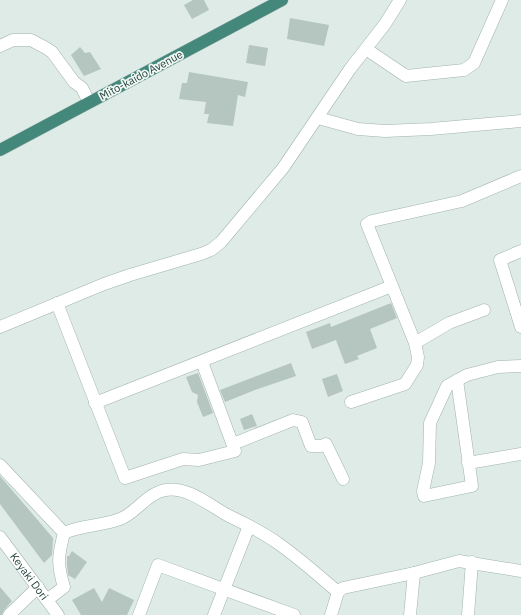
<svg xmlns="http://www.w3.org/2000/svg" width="521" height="615" viewBox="0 0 521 615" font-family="'IBM Plex Sans',sans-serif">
<rect width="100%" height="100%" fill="#deebe6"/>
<g fill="#b4c6bf">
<path d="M 193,0 L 204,0 L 209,10 L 192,19 L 184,5 Z"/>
<path d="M 290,18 L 329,25 L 324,46 L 287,39 Z"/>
<path d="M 249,45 L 268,48 L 265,66 L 246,63 Z"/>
<path d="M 80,47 L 85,53 L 90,52 L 101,69 L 84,76 L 71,55 Z"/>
<path d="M 189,72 L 248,82 L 245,97 L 238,95 L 233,126 L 207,123 L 209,114 L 204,114 L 206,102 L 179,99 L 182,83 L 187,83 Z"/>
<path d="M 391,303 L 397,318 L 370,329 L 377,348 L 357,356 L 359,359 L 345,364 L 336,340 L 312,349 L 306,332 L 330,323 L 331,327 Z"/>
<path d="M 291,363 L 296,376 L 255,390 L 225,402 L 220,390 Z"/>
<path d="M 198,373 L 213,413 L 203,417 L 197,402 L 198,395 L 192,392 L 186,377 Z"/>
<path d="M 337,374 L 343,391 L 328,397 L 322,379 Z"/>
<path d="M 252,414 L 257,426 L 244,430 L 240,419 Z"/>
<path d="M 0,476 L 53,538 L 52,555 L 44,563 L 0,504 Z"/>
<path d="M 72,551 L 87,562 L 75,579 L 68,575 L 67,565 L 67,556 L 69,556 Z"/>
<path d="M 0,587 L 12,601 L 4,610 L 2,615 L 0,615 Z"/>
<path d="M 94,588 L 102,602 L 109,588 L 134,600 L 127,615 L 81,615 L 72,600 Z"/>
</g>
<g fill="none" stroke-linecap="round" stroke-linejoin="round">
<g stroke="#a1b3ae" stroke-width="13">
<g id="minor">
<path d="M 0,46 L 13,40 L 31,40 L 46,48 L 52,52 L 74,82 L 82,88 L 89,102"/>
<path d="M 366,49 L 406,76 L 464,70 L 474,63 L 502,0"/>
<path d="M 318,118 L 358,129 L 385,131 L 431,129 L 521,121"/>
<path d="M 521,251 L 500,260 L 521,327"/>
<path d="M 57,303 L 125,478 L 183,459 L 199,460 L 235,451 L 202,362"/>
<path d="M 0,327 L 104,284 L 130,275 L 201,254 L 211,250 L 221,242 L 283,168 L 350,69 L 385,24 L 400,0"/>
<path d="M 415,343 L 449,323 L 484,310"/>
<path d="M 457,380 L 472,486 L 424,496 L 423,491 L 429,463 L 430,423 L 447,386 L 467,375 L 498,367 L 521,366"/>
<path d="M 351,402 L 405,384 L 417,365 L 418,357 L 415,343 L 367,224 L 372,221 L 462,201 L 521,176"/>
<path d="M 95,403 L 392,286"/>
<path d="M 233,444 L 293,420 L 302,422 L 311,446 L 321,446 L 326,444 L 343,479"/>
<path d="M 468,463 L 521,454"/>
<path d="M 0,465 L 64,533"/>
<path d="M 47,600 L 64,587 C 57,564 58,556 64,533 C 81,525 102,526 120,519 C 135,514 146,494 165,490 C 188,486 210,506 229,516 C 246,524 264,533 279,544 C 300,559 319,576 338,592 L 343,588 L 414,573 L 459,561 L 521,571"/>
<path d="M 9,615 L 38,587"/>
<path d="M 139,615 L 158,565 L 294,615"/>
<path d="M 214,615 L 249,526"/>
<path d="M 331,615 L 338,592"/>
<path d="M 410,615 L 414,573"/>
<path d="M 468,615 L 472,562"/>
</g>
</g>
<g stroke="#a1b3ae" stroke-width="13">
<g id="tertiary">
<path id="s1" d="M 0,537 L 58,615"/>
</g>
</g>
<g stroke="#c0c8c7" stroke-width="13">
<path id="trunk" d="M 0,150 L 282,0"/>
</g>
<use href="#minor" stroke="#fff" stroke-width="12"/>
<use href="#tertiary" stroke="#fff" stroke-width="12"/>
<use href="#trunk" stroke="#44877b" stroke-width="12"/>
</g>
<g text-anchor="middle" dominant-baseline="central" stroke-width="3.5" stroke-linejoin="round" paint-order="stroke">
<g font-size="11" fill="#1e3c36" stroke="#eff8f4">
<text transform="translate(141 75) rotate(-28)">Mito-kaido Avenue</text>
<text stroke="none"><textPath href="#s1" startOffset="49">Keyaki Dori</textPath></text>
</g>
</g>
</svg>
